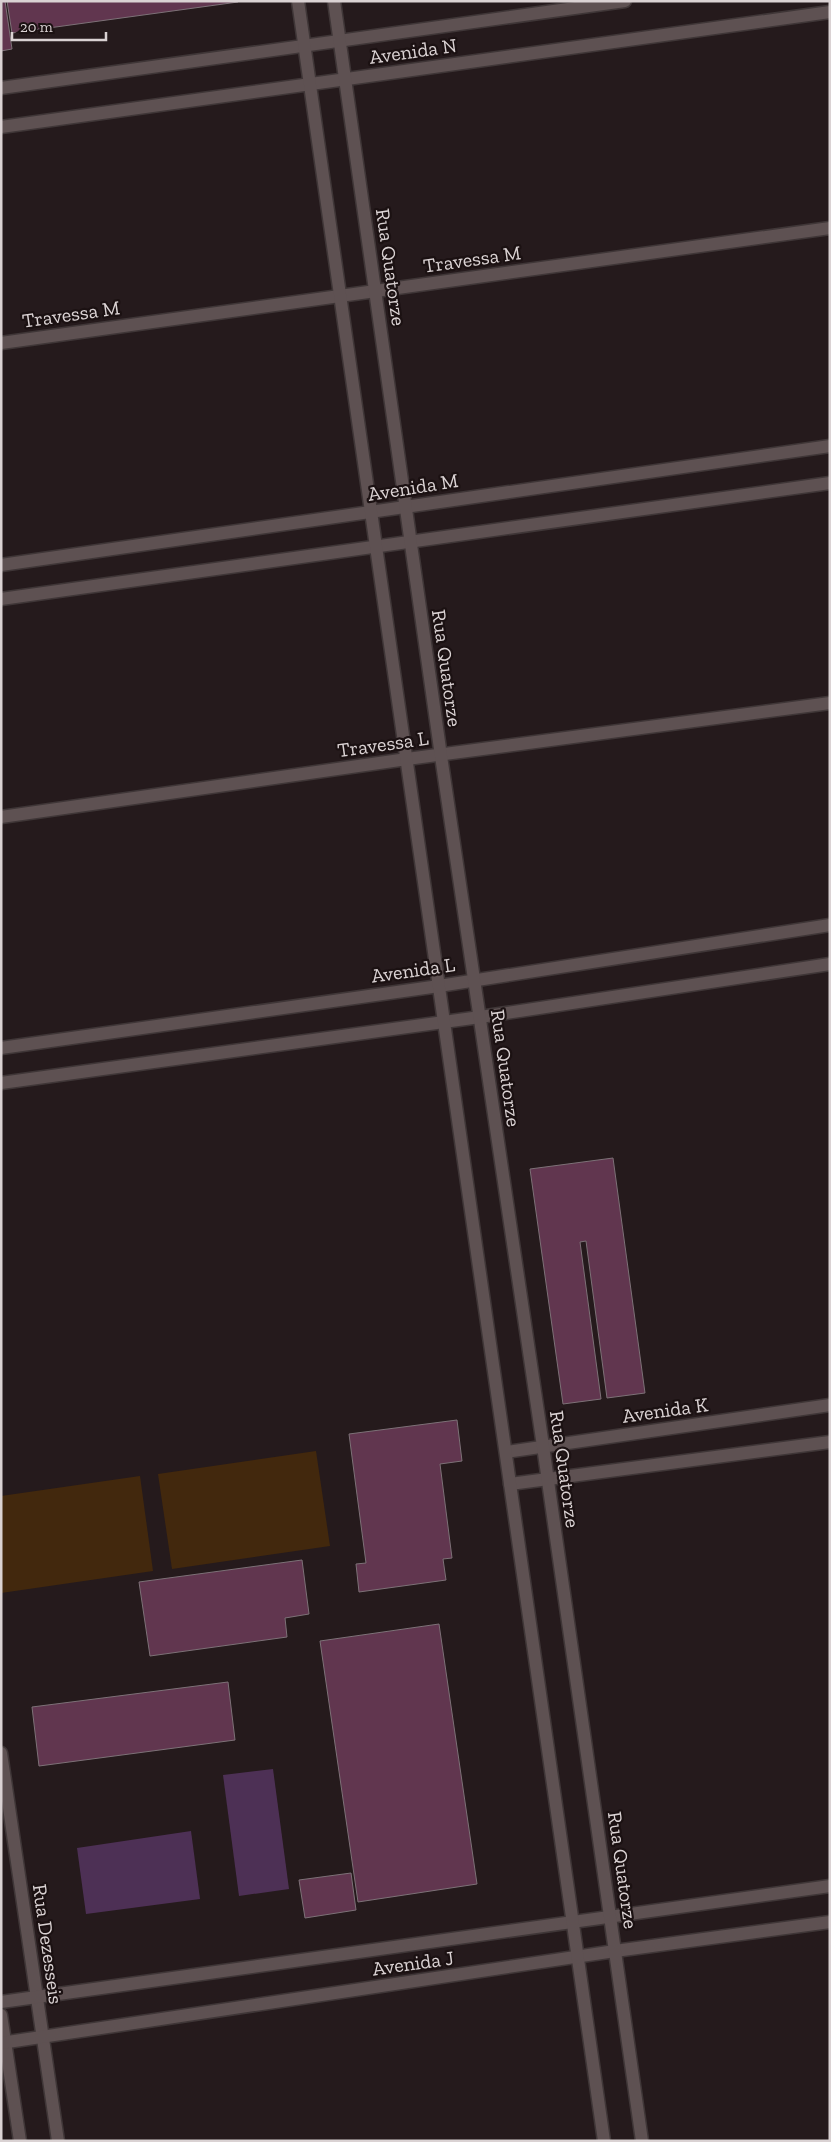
<svg xmlns="http://www.w3.org/2000/svg" width="831" height="2142" viewBox="0 0 831 2142" font-family="'Zilla Slab',serif">
<rect width="100%" height="100%" fill="#251a1c"/>
<g fill="#42280d">
<path d="M 316,1451 L 330,1546 L 172,1569 L 158,1474 Z"/>
<path d="M 140,1476 L 153,1571 L 1,1593 L 1,1496 Z"/>
</g>
<g fill="#4d3055">
<path d="M 273,1769 L 289,1889 L 239,1896 L 223,1775 Z"/>
<path d="M 191,1831 L 200,1899 L 86,1914 L 77,1848 Z"/>
</g>
<g fill="#61364f" stroke="#7d7177">
<path d="M 1,1 L 5,1 L 12,49 L 1,51 Z"/>
<path d="M 7,1 L 238,1 L 238,2 L 12,33 Z"/>
<path d="M 613,1158 L 645,1393 L 607,1398 L 586,1241 L 580,1242 L 601,1399 L 563,1404 L 530,1169 Z"/>
<path d="M 457,1420 L 462,1461 L 440,1464 L 452,1558 L 443,1559 L 446,1580 L 359,1592 L 356,1564 L 366,1563 L 349,1434 Z"/>
<path d="M 302,1560 L 309,1614 L 285,1618 L 287,1637 L 150,1656 L 139,1582 Z"/>
<path d="M 439,1624 L 477,1884 L 358,1902 L 320,1641 Z"/>
<path d="M 228,1682 L 235,1740 L 39,1766 L 32,1707 Z"/>
<path d="M 351,1873 L 356,1910 L 305,1918 L 299,1880 Z"/>
</g>
<g fill="none" stroke-linecap="round" stroke-linejoin="round">
<g stroke="#3f3637" stroke-width="15">
<g id="street">
<path d="M 1,88 L 625,1"/>
<path d="M 1,127 L 830,12"/>
<path d="M 1,343 L 830,228"/>
<path d="M 1,565 L 830,446"/>
<path d="M 1,599 L 830,483"/>
<path d="M 1,817 L 407,759 L 830,703"/>
<path d="M 1,1048 L 439,986 L 830,925"/>
<path d="M 1,1083 L 480,1017 L 830,964"/>
<path d="M 506,1452 L 830,1405"/>
<path d="M 510,1484 L 830,1442"/>
<path d="M 1,1753 L 58,2141"/>
<path d="M 1,2002 L 830,1886"/>
<path d="M 1,2015 L 20,2141"/>
<path d="M 1,2043 L 615,1951 L 830,1922"/>
</g>
</g>
<g stroke="#3f3637" stroke-width="15">
<g id="secondary">
<path d="M 298,1 L 604,2141"/>
<path d="M 334,1 L 441,756 L 543,1446 L 642,2141"/>
</g>
</g>
<use href="#street" stroke="#5e5152" stroke-width="12"/>
<use href="#secondary" stroke="#5e5152" stroke-width="12"/>
</g>
<g text-anchor="middle" dominant-baseline="central" stroke-width="4.5" stroke-linejoin="round" paint-order="stroke">
<g font-size="20" fill="#dad2d3" stroke="#1b1112">
<text transform="translate(413 51) rotate(-8)">Avenida N</text>
<text transform="translate(472 259) rotate(-8)">Travessa M</text>
<text transform="translate(391 267) rotate(82)">Rua Quatorze</text>
<text transform="translate(71 314) rotate(-8)">Travessa M</text>
<text transform="translate(413 487) rotate(-9)">Avenida M</text>
<text transform="translate(447 668) rotate(82)">Rua Quatorze</text>
<text transform="translate(383 744) rotate(-8)">Travessa L</text>
<text transform="translate(413 970) rotate(-8)">Avenida L</text>
<text transform="translate(506 1068) rotate(82)">Rua Quatorze</text>
<text transform="translate(665 1410) rotate(-8)">Avenida K</text>
<text transform="translate(565 1469) rotate(82)">Rua Quatorze</text>
<text transform="translate(623 1870) rotate(82)">Rua Quatorze</text>
<text transform="translate(48 1944) rotate(82)">Rua Dezesseis</text>
<text transform="translate(413 1963) rotate(-8)">Avenida J</text>
</g>
</g>
<rect width="831" height="2142" fill="none" stroke="#dad2d3" stroke-width="5"/>
<path d="M12 32v8h94v-8" fill="none" stroke="#dad2d3" stroke-width="2.5"/>
<text x="20" y="32" font-size="15" fill="#dad2d3" stroke="#1b1112" stroke-width="4" paint-order="stroke">20 m</text>
</svg>
